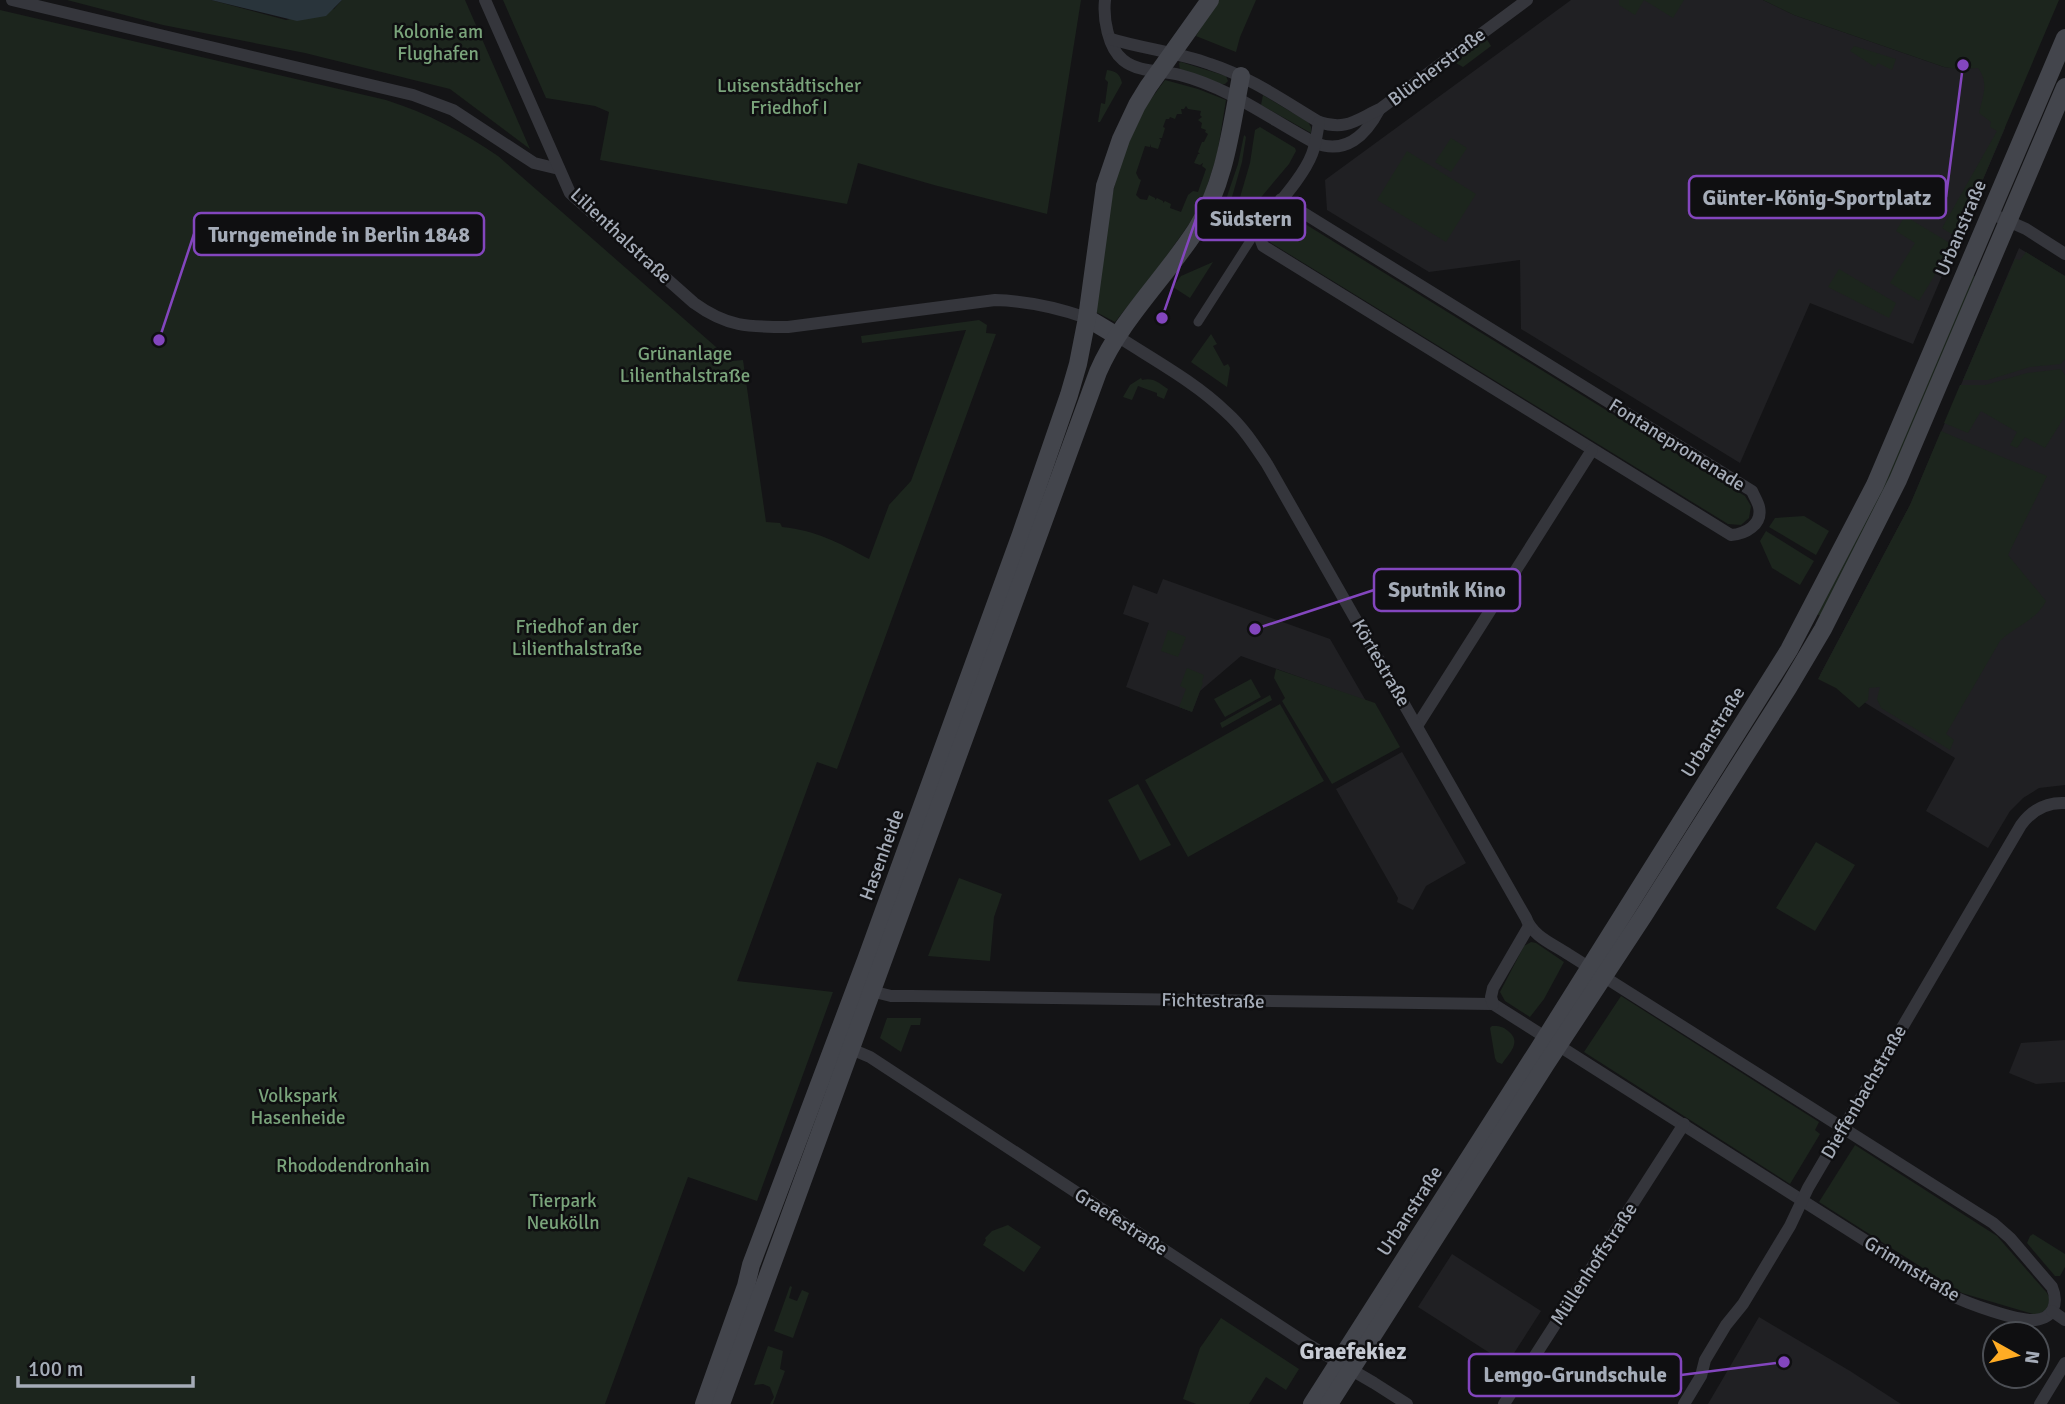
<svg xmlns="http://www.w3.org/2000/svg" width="2065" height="1404" viewBox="0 0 2065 1404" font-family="Signika,sans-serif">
<rect width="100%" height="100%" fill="#141416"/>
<g fill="#202023">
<path d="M 1571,0 L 1763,0 L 1794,15 L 1944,67 L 1966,69 L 1987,65 L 2005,128 L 1913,344 L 1810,303 L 1740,463 L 1521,329 L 1520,260 L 1429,272 L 1327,210 L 1325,180 Z"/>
<path d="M 2019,248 L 2065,276 L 2065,785 L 2039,788 L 2023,798 L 2010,811 L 1988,848 L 1926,811 L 1955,758 L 1820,675 L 1910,505 Z"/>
<path d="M 1163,579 L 1330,639 L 1366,701 L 1241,656 L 1200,691 L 1192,712 L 1126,687 L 1149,623 L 1123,614 L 1133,585 L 1157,594 Z"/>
<path d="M 1402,752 L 1466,863 L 1426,886 L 1413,910 L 1397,902 L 1398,898 L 1336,789 Z"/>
<path d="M 2065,1040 L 2065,1082 L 2036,1084 L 2009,1073 L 2021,1043 Z"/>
<path d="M 1452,1254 L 1541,1311 L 1507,1364 L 1418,1307 Z"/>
<path d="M 1759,1317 L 1850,1371 L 1901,1404 L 1708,1404 Z"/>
</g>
<g fill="#1c251d" fill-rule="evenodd">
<path d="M 67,0 L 211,0 L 286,20 L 334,9 L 342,0 L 465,0 L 530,149 L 450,89 L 305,53 L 163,25 Z"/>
<path d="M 503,0 L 1081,0 L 1047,214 L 934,185 L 858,163 L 847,204 L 600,160 L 609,112 L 595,106 L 546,98 Z"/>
<path d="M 1217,0 L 1256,0 L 1240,37 L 1236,52 L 1196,36 Z"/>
<path d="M 1619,0 L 1684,0 L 1673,18 L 1644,0 L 1635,15 L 1619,5 Z"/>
<path d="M 1763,0 L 2059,0 L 1958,238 L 1942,228 L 1997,131 L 1990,127 L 1991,122 L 1979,113 C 1983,96 1989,82 1978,68 L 1957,69 L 1944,67 L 1794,15 Z"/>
<path d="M 0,10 L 386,100 C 427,113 463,132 498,156 L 732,361 L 743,360 L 766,522 L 780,523 L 782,527 C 818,531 837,542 869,559 L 889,505 L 911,481 L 966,330 L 862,343 L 861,336 L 979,320 L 987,325 L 986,333 L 996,334 L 837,769 L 817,762 L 737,981 L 833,992 L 757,1201 L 688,1177 L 605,1404 L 0,1404 Z"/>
<path d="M 1486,38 L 1491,46 L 1463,67 L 1454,62 Z"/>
<path d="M 1854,46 L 1896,59 L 1892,70 L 1878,63 L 1875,67 L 1850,51 Z"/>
<path d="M 1181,62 L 1226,76 L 1228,81 L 1225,84 L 1222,84 L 1180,70 L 1179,63 Z"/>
<path d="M 1107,70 C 1116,71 1120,74 1122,83 L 1100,122 L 1098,122 L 1101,103 L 1105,104 L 1108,82 L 1105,79 Z"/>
<path d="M 1165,80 L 1198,89 L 1226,100 L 1217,155 L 1203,199 L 1189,224 L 1158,268 L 1115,322 L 1096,312 L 1096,309 L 1111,201 L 1121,159 L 1146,106 ZM 1186,106 L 1188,109 L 1201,111 L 1200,115 L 1202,117 L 1198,120 L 1202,123 L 1201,128 L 1206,130 L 1205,132 L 1208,134 L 1204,142 L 1202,142 L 1198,152 L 1200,154 L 1198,154 L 1194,163 L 1200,165 L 1203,163 L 1202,166 L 1206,169 L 1198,192 L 1193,191 L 1188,195 L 1181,212 L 1170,208 L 1171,204 L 1165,201 L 1163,203 L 1163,201 L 1157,198 L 1155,200 L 1155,198 L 1149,195 L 1147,200 L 1140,199 L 1136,195 L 1141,180 L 1139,179 L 1136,173 L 1145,146 L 1150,147 L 1151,144 L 1151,147 L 1158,149 L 1161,140 L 1159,138 L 1162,138 L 1165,128 L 1163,127 L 1166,119 L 1169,119 L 1170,117 L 1175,119 L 1177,114 L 1182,114 L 1181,109 L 1184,109 Z"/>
<path d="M 1263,95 L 1308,122 L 1311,127 L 1311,133 L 1261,105 Z"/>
<path d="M 1260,127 L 1295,148 L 1296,151 L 1289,164 L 1247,214 L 1232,238 L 1229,235 L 1250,163 L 1255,130 Z"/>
<path d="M 1244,135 L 1246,137 L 1242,162 L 1224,225 L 1221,214 L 1238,164 Z"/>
<path d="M 1451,138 L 1467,148 L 1451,172 L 1435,162 Z"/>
<path d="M 1407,151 L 1476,194 L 1446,242 L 1377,200 Z"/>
<path d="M 1282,213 L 1289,214 L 1745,496 L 1751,506 L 1749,518 L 1741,525 L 1728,524 L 1271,243 L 1266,237 L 1265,228 L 1276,215 Z"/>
<path d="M 1905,216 L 1953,245 L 1919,301 L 1890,283 L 1915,243 L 1896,231 Z"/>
<path d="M 2026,252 L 2065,276 L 2065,359 L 2061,364 L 2030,367 L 1988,380 L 1963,380 L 2015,259 L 2020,260 Z"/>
<path d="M 1213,262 L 1190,298 L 1173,287 L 1181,276 Z"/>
<path d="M 1839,269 L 1896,303 L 1889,318 L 1828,287 Z"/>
<path d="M 1970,274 L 1978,278 L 1897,470 L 1823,617 L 1815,613 Z"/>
<path d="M 1211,334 L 1217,344 L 1213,346 L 1224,366 L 1228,364 L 1230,368 L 1227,387 L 1191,362 Z"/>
<path d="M 2061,369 L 2065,375 L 2065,416 L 2045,448 L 2025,437 L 2017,448 L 2010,445 L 2017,432 L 1981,411 L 1968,433 L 1944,423 L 1960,385 L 1985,385 L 2027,373 Z"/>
<path d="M 1141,378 L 1142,380 C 1153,377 1159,383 1168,389 L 1164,399 L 1157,396 L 1157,393 L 1138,386 L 1132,400 L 1123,397 L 1130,385 Z"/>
<path d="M 1941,431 L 2047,476 L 2008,555 L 2046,601 C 2036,621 2015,626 2000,641 L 1946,734 L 1954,740 L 1950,750 L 1881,708 L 1877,699 L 1880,687 L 1869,688 L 1868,700 L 1859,708 L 1836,688 L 1818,679 L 1910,505 Z"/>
<path d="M 1804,516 L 1829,531 L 1816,555 L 1769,527 L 1775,518 Z"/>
<path d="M 1766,531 L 1814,561 L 1800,585 L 1772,568 L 1760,541 Z"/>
<path d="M 1168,630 L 1186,637 L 1178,657 L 1161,651 Z"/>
<path d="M 1187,668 L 1204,675 L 1202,682 L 1203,683 L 1192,712 L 1179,707 L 1186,689 L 1180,686 Z"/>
<path d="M 1276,669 L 1375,703 L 1400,747 L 1332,784 L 1282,701 L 1285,698 L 1274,678 Z"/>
<path d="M 1251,679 L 1261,697 L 1225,717 L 1214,699 Z"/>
<path d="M 1270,695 L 1272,700 L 1222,728 L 1220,723 Z"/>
<path d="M 1280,704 L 1324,781 L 1188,857 L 1145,780 Z"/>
<path d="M 1138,784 L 1171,845 L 1140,861 L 1108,800 Z"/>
<path d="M 1816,842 L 1855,865 L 1815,931 L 1776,908 Z"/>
<path d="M 959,878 L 1002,894 L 994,917 L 990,961 L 928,956 Z"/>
<path d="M 1531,942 L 1536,943 L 1564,962 L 1544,999 L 1530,1017 L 1505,1001 L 1500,992 L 1524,946 Z"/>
<path d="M 1621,996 L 1819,1122 L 1815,1130 L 1820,1134 L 1790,1184 L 1584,1052 Z"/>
<path d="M 887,1018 L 921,1018 L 920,1025 L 911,1025 L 901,1052 L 880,1038 Z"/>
<path d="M 1492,1026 C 1499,1026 1502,1026 1508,1031 C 1522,1042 1510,1052 1502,1064 L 1497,1062 L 1495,1058 L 1490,1028 Z"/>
<path d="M 1855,1145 L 1997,1236 L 2047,1293 L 2050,1299 L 2047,1309 L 2039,1314 L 2033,1314 L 1962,1293 L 1819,1202 Z"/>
<path d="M 1008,1225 L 1041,1247 L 1024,1272 L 983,1245 L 986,1240 L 985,1238 L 992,1231 Z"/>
<path d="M 2033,1234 L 2065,1254 L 2065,1267 L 2060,1276 L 2055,1276 L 2027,1243 L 2030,1236 Z"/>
<path d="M 790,1286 L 792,1287 L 789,1298 L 797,1301 L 802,1290 L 809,1293 L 793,1338 L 774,1331 Z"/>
<path d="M 1221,1318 L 1299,1369 L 1286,1390 L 1266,1377 L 1249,1404 L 1196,1404 L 1183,1399 L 1200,1348 Z"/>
<path d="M 768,1346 L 783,1351 L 780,1369 L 785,1371 L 773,1404 L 770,1404 L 774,1397 L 770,1387 L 763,1384 L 754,1385 Z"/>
</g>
<path fill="#29343b" d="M 211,0 L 342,0 L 326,16 L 297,21 Z"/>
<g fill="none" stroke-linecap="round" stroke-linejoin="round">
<path stroke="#35363c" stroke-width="9" d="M 1198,322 L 1257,230"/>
<g stroke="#35363c" stroke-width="12">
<path d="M 12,0 L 413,95 L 453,110 L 534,163 L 559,169"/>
<path d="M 485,0 L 570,193 L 694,303 C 727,327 748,327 788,327 L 995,300 C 1028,301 1056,307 1087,318"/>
<path d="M 1105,0 C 1103,18 1108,48 1123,60 C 1139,73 1161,70 1180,75 C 1230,88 1270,119 1315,143 C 1346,155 1366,135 1379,110"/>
<path d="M 1111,39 C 1144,49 1178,52 1210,64 C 1250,77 1284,101 1319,122 C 1346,131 1356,120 1380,109 L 1527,0"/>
<path d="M 1281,199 L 1752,491 C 1754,496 1758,502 1759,507 C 1763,525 1745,534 1731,535 L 1263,246 L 1257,230 C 1273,209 1303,178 1312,154 C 1316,144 1317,133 1319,122"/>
<path d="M 1990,213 L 2026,229 L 2065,254"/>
<path d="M 1417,726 L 1592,450"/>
<path d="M 871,991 L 891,996 L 912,996 L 1493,1004 L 1951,1295 C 1968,1304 2017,1321 2035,1320 C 2043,1319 2050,1316 2053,1309 C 2056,1302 2055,1294 2052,1287 L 2010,1238 L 1993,1223 L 1568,954 C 1553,944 1532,936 1526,918 L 1267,464 C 1255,446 1243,427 1226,412 C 1195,382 1154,360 1117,336"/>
<path d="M 1493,1004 L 1491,997 L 1493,988 L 1529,926"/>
<path d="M 844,1046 L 870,1057 L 1309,1345 L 1374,1383 L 1407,1404"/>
<path d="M 2052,1311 L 2065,1320"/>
<path d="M 1504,1404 L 1684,1124"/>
<path d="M 1684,1404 L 1701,1376 L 1705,1360 L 1726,1325 L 1743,1304 L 1790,1226 L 1808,1188 L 2021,825 C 2032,810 2046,802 2065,803"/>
<path d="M 2040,1404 L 2065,1363"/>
</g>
<g stroke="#43454c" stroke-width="18">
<path d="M 1087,318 L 1117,336"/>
<path d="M 704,1404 L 746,1286 L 751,1265 L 866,960 L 1021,534 L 1069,395 L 1078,364 L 1087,318 L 1105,186 L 1121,139 L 1137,105 L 1148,87 L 1210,0"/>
<path d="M 721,1404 L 1098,372 C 1121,319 1165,278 1196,230 C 1225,183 1231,129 1241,76"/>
<path d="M 1312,1404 L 1538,1050 L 1789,650 L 1875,485 L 2065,38"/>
<path d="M 1329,1404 L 1546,1064 L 1644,915 L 1788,688 L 1823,629 L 1898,480 L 2065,87"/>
</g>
</g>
<g text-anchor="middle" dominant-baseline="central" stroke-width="5" stroke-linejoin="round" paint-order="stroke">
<g font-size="19" fill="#7aa47b" stroke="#0f0f11">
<text x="438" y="32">Kolonie am<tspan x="438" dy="22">Flughafen</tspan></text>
<text x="789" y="86">Luisenstädtischer<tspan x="789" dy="22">Friedhof I</tspan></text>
<text x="685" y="354">Grünanlage<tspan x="685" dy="22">Lilienthalstraße</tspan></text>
<text x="577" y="627">Friedhof an der<tspan x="577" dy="22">Lilienthalstraße</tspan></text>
<text x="298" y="1096">Volkspark<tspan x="298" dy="22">Hasenheide</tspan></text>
<text x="353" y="1166">Rhododendronhain</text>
<text x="563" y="1201">Tierpark<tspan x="563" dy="22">Neukölln</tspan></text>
</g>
<g font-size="19" fill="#a5acb8" stroke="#0f0f11">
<text transform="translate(1437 67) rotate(-37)">Blücherstraße</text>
<text transform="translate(1961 228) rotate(-67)">Urbanstraße</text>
<text transform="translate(621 236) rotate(43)">Lilienthalstraße</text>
<text transform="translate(1677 445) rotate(32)">Fontanepromenade</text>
<text transform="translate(1381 663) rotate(60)">Körtestraße</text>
<text transform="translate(1713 732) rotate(-58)">Urbanstraße</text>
<text transform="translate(882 855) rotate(-70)">Hasenheide</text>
<text transform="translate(1213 1001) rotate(1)">Fichtestraße</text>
<text transform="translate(1864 1092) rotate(-60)">Dieffenbachstraße</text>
<text transform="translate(1410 1211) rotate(-57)">Urbanstraße</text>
<text transform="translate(1121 1222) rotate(33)">Graefestraße</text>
<text transform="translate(1594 1264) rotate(-57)">Müllenhoffstraße</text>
<text transform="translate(1912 1269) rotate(31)">Grimmstraße</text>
</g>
<g font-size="23" font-weight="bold" fill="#c6cad3" stroke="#0f0f11">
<text x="1353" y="1351">Graefekiez</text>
</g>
</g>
<path fill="none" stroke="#8346be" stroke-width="2.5" d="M1963 65L1946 197M1162 318L1196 219M159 340L194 234M1255 629L1374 590M1784 1362L1681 1375"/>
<g fill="#8346be" stroke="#0f0f11" stroke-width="2.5">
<circle cx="1963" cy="65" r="7"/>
<circle cx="1162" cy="318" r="7"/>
<circle cx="159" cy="340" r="7"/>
<circle cx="1255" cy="629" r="7"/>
<circle cx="1784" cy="1362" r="7"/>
</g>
<g fill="#0f0f11" stroke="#8346be" stroke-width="2.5">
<rect x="1689" y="176" width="257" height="42" rx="7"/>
<rect x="1196" y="198" width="109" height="42" rx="7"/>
<rect x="194" y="213" width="290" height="42" rx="7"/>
<rect x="1374" y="569" width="146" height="42" rx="7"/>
<rect x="1469" y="1354" width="212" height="42" rx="7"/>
</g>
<g font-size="21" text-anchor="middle" font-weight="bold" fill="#a5acb8">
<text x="1817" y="205">Günter-König-Sportplatz</text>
<text x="1251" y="226">Südstern</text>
<text x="339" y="242">Turngemeinde in Berlin 1848</text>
<text x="1447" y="597">Sputnik Kino</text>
<text x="1575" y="1382">Lemgo-Grundschule</text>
</g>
<g transform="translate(2016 1355) rotate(98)"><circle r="33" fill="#0f0f11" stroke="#4b4e54" stroke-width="2"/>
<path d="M0-5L12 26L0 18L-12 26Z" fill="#ffac24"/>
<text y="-10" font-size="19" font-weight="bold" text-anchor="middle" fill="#a5acb8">N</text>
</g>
<path d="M18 1376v10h175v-10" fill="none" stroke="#a5acb8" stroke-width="3.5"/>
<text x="28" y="1376" font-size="21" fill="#a5acb8" stroke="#0f0f11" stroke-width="5" paint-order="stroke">100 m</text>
</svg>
